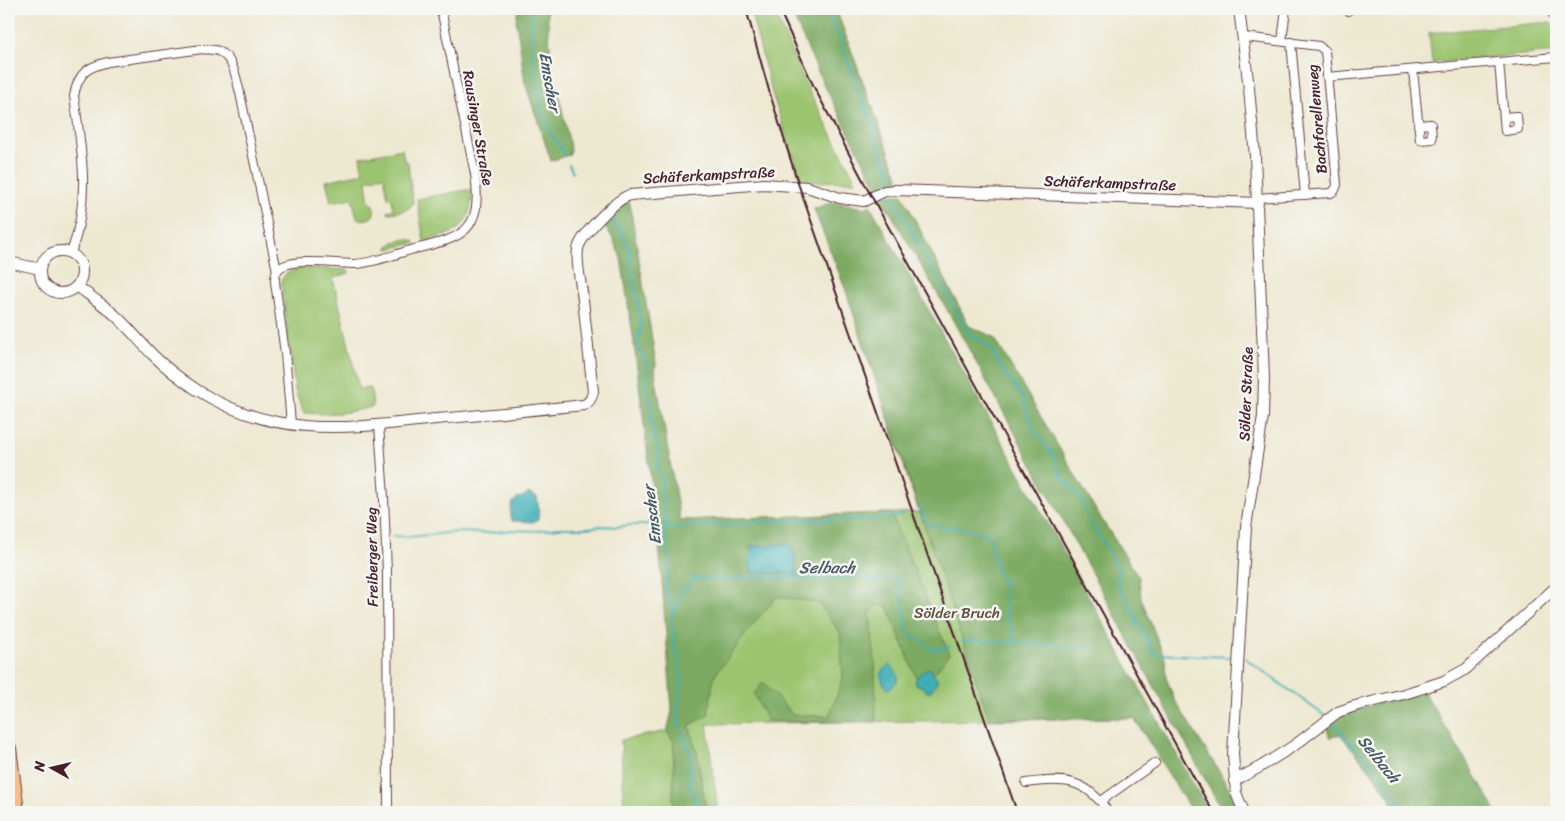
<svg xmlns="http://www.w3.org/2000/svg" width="1565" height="821" viewBox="0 0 1565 821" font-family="Sriracha,sans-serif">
<rect width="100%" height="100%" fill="#f6f6f2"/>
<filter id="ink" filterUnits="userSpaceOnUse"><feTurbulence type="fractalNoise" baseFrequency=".02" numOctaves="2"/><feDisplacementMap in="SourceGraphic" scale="10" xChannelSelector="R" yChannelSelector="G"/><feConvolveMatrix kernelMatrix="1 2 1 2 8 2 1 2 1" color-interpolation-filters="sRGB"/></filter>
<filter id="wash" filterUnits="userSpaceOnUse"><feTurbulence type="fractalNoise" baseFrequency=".0096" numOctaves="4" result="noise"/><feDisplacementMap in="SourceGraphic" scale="20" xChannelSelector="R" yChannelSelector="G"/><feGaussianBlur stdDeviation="1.12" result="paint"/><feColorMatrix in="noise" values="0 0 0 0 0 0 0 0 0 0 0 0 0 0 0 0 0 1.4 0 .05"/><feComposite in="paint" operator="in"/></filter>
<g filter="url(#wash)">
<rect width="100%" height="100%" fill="#ede8d0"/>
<g fill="#9bc470" stroke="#72724e">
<path d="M 750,9 L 773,9 L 809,91 L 856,181 L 801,182 L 772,93 Z"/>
<path d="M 1551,22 L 1556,31 L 1556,52 L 1432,63 L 1429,33 Z"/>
<path d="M 402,149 L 404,160 L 408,162 L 409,173 L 413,202 C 410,212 397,212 388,213 L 388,211 L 394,209 L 391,197 L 388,198 L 384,176 L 367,180 C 368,186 368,191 368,197 C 369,205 369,197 372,204 C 379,217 368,222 357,218 L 352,198 L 331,202 L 326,181 L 363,173 L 360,157 Z"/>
<path d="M 472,189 C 472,226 458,234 424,241 L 417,199 Z"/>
<path d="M 833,202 L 1134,718 L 707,724 L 718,812 L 706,812 L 697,752 L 689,725 L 680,520 L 919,512 L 845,288 L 814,209 Z"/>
<path d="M 407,239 L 414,241 L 415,243 L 388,249 L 388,247 L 394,242 Z"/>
<path d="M 311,268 L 348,270 L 349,273 L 333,278 L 359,389 L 371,388 L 373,407 C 348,413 329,415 304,413 L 301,408 L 295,390 L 281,282 C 286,268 299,269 311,268 Z"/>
<path d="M 667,731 L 674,742 L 673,812 L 624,812 L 621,740 Z"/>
</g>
<g fill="#7caa62" stroke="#636446">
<path d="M 518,9 L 547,9 L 551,60 L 571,150 L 569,155 L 551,161 L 525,83 L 516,20 Z"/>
<path d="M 790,9 L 836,9 L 902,187 L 877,193 L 877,187 L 823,83 Z"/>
<path d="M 902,194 L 969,326 L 994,337 L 1097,512 L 1139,577 L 1141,598 L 1165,659 L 1166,677 L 1174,699 L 1227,784 L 1242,812 L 1223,812 L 950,315 L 890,212 L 879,196 Z"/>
<path d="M 629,199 L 656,363 L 655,373 L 680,520 L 891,513 L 949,654 L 925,685 L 918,682 L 888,607 L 877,605 L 870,613 L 875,662 L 876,722 L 767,721 L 754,694 L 763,682 L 793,715 L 829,716 L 843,679 L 840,633 L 819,603 L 777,597 L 758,618 L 714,676 L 708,715 L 689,726 L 697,752 L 706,812 L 673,812 L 674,742 L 667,731 L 672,711 L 659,545 L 633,336 L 621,258 L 612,237 L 602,223 L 614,209 Z"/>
<path d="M 833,202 L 865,208 L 870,205 L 1209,812 L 1192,812 L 1134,718 L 989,719 L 845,288 L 814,209 Z"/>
<path d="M 1424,692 L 1485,791 L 1496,812 L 1396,812 C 1390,791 1355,753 1340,734 L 1330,738 L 1325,724 L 1344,712 Z"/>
</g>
<g fill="#3daeb6" stroke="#446670">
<path d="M 528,493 L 537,497 L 539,510 L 538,520 L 534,522 L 512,521 C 509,510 510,501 521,497 C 524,496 526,495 528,493 Z"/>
<path d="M 774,544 L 788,544 L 792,546 C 796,556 794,567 798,577 C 793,574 778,573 771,573 C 764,573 758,575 751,572 C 749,564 751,554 751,546 L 767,546 Z"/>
<path d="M 889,664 C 892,666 899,674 898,679 C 898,682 892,687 889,689 L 887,689 C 880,677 877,675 889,664 Z"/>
<path d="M 926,669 L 931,669 L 934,676 L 938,678 C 937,683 933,690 928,693 L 923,687 L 917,685 L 915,682 L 917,677 Z"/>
</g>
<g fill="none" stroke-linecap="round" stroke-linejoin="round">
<g stroke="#3daeb6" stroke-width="2">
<path d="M 533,9 L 531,27 L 532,50 L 535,75 L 540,95 L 541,109 L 549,130 L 565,155"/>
<path d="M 829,9 L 832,25 L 840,38 L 845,56 L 854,74 L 859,94 L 874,124 L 878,145 L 890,171 L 891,186"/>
<path d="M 569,165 L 573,173"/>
<path d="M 891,194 L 966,329 L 969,334 L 984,342 L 990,347 L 1000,367 L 1022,396 L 1032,426 L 1054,457 L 1061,476 L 1082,500 L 1089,520 L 1116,563 L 1118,570 L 1118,585 L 1136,617 L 1137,621 L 1135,625"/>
<path d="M 610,218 L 621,231 L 628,247 L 638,303 L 641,329 L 638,340 L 639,349 L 645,361 L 647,370 L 645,388 L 647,396 L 652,405 L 651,424 L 659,452 L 657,467 L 662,480 L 661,493 L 664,500 L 663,512 L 667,519 L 665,539 L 670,561 L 665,588 L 672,608 L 673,614 L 671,621 L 674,636 L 673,648 L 677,653 L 682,679 L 677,711 L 679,724 L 691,754 L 690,786 L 692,793 L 697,801 L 700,812"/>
<path d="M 917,509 L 922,510 C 923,516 924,523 930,525 C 949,529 973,526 989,536 L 997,569 L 1004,584 L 1007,617 L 1011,625 L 1011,629 L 1016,643"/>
<path d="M 658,523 L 666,524"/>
<path d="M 666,528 L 789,521 L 890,518 L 903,514"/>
<path d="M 393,536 L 409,537 L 455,532 L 485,533 L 513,530 L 536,531 L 558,528 L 588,528 L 600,526 L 619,527 L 628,525 L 645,525 L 651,524"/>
<path d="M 673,614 L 681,595 L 693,579 L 696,578 C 714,579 731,579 749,578 C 760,578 770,576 781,578 L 849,578 L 858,576 L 874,580 L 884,578 L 900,578 L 901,581 L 899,587 L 903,603 L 906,629 L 914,637 L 934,650 L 949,647"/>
<path d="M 1134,626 L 1138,624 L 1140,625 L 1144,632 L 1153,653 L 1155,654 L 1232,657"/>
<path d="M 963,642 C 973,639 985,641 996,642 L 1070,646 L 1090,649 L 1097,647"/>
<path d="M 1245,658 L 1325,716"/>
<path d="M 1333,722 L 1347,739 L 1374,766 L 1406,812"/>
</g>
</g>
</g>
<g filter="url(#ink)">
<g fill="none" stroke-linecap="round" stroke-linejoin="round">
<g stroke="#623d44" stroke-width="10">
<g id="minor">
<path d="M 1348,9 L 1348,11"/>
<path d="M 1550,9 L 1556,20"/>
<path d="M 1244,37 L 1319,46 L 1325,51 L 1337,185 L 1335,190 L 1331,193 L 1257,198"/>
<path d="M 1282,41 L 1286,9"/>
<path d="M 1291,42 L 1305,195"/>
<path d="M 1499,62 L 1505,131 L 1518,129 L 1517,116 L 1504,117"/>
<path d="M 1413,70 L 1420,140 L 1432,139 L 1431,124 L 1418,125"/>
<path d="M 1327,77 L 1556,57"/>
<path d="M 71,253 C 91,197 82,153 74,96 C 78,74 86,67 108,62 L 202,49 C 207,50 213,49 218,51 C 234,58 236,78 240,93 L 277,271"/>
<path d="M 291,424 L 285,353 L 275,282 C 275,279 275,274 277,271 C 287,256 338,264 355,264 C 372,263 390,256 407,251 C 458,238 484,237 475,174 L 441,9"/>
<path d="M 379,425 L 384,498 L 387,572 L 388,812"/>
<path d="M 1026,783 C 1063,778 1086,778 1108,812"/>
<path d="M 1101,801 L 1155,763"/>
</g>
</g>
<g stroke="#623d44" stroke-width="12">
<g id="tertiary">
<path d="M 1239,9 L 1249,88 L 1255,156 L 1264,377 L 1263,416 L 1246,527 L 1233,754 L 1236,793 L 1244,812"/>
<circle cx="61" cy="272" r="21"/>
<path d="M 9,262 L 40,269"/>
<path d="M 77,286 C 90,296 104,305 116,316 C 129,328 140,342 153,355 C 166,368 182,380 197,390 C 276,440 350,428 436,419 C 485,415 534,410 584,405 C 590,402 592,398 593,391 C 589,358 586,325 582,292 C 580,279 576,262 578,249 C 581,235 616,199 630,195 L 764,184 L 807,187 L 840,198 L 864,201 L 885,191 L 896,190 L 1258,203"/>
<path d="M 1234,781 L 1260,767 L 1295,745 L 1338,712 L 1355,706 L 1404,694 L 1423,688 L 1444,681 L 1466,669 L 1556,587"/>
</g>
</g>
<g stroke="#623d44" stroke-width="16">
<path id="trunk" d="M 9,748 L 17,812"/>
</g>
<use href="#minor" stroke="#fff" stroke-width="8"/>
<use href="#tertiary" stroke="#fff" stroke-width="10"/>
<use href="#trunk" stroke="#f8bd89" stroke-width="14"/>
<g stroke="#4a1f2b" stroke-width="2">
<path d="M 746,9 L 770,94 L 799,186 L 1017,812"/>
<path d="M 779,9 L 814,87 L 868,190 L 1213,812"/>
</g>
</g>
</g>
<g text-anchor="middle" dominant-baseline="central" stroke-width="5" stroke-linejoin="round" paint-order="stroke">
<g font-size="15" fill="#4a1f2b" stroke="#f6f6f2">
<text transform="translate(1317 119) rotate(-95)">Bachforellenweg</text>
<text transform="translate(478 128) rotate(80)">Rausinger Straße</text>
<text transform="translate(709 175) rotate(-3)">Schäferkampstraße</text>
<text transform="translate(1110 183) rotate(2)">Schäferkampstraße</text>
<text transform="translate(1246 394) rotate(-88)">Sölder Straße</text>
<text transform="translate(372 557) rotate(-91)">Freiberger Weg</text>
</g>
<g font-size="15" fill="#625140" stroke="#f6f6f2">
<text x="957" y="613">Sölder Bruch</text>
</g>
<g font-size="16" font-style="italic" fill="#455863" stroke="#f6f6f2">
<text transform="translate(550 82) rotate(80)">Emscher</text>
<text transform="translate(652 515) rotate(-97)">Emscher</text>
<text x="827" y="567">Selbach</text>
<text transform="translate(1379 759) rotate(51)">Selbach</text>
</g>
</g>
<rect width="1565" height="821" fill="none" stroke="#f6f6f2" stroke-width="30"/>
<g transform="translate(52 768) rotate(278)" stroke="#f6f6f2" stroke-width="4" paint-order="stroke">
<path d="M0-4L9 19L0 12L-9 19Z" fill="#4a1f2b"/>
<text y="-8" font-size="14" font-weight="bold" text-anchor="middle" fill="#4a1f2b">N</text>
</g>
</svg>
